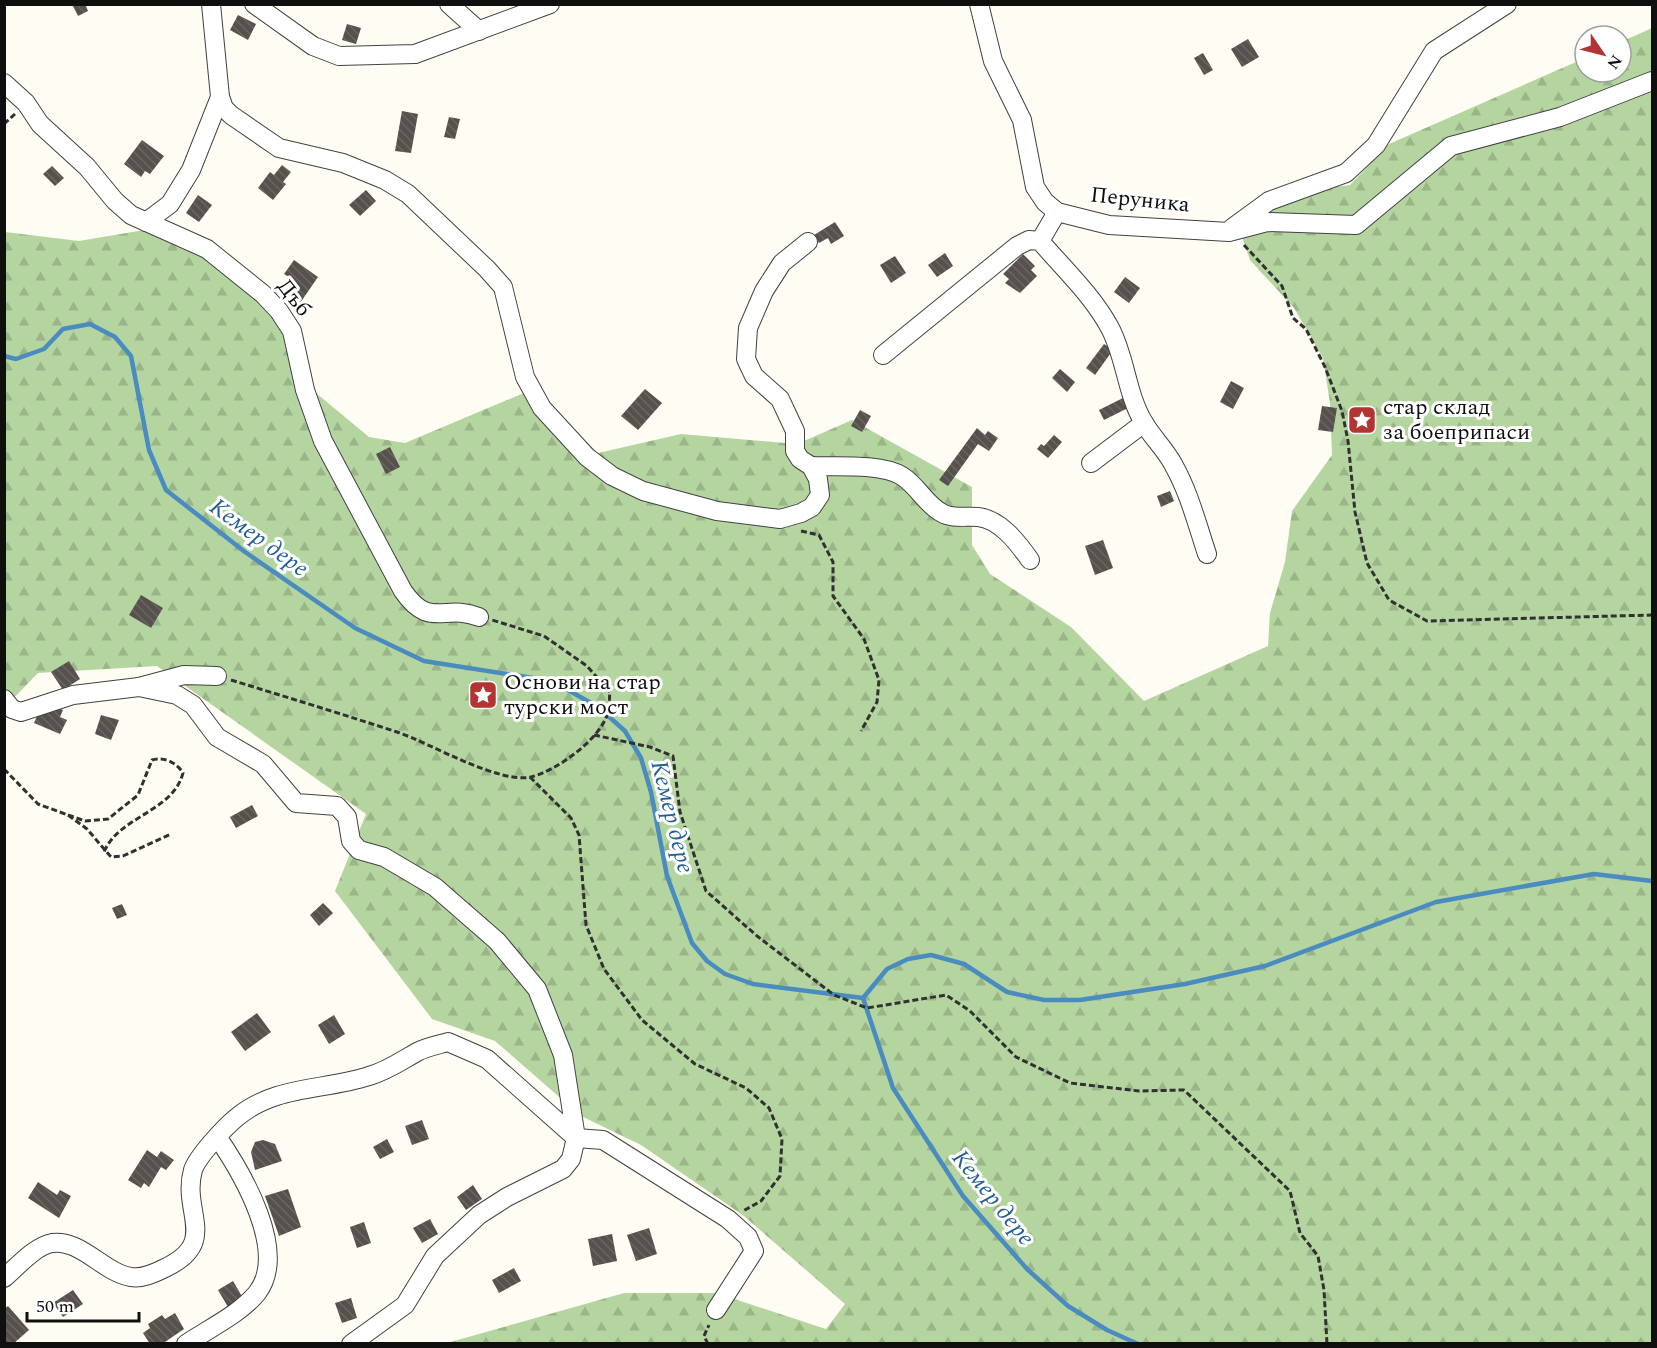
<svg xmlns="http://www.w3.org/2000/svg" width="1657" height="1348" viewBox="0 0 1657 1348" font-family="Spectral,serif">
<defs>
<pattern id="forest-firs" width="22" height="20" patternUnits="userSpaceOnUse" patternTransform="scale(1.5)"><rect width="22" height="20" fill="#b5d5a0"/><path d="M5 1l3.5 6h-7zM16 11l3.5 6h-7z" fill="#9ab689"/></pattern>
<pattern id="building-back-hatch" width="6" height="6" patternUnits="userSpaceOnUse" patternTransform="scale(1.5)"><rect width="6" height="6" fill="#57514d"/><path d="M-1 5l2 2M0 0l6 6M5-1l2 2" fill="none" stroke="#6a6562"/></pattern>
</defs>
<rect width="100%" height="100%" fill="#fefcf3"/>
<path fill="url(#forest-firs)" d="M 1652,28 L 1652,1343 L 447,1343 L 624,1293 L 716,1293 L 826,1329 L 845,1304 L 744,1216 L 641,1145 L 581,1116 L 495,1041 L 432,1019 L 335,891 L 366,814 L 157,666 L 38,673 L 5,707 L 5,232 L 79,241 L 156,228 L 208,244 L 277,293 L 304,383 L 369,437 L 405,443 L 531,390 L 598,453 L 681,434 L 797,444 L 852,420 L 972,487 L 972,545 L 990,574 L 1071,627 L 1144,701 L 1268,646 L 1270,613 L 1285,562 L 1292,511 L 1332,455 L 1330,403 L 1323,358 L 1294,308 L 1250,260 L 1239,228 L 1297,192 L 1350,185 L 1389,144 L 1585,58 L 1585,72 L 1621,72 L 1621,42 Z"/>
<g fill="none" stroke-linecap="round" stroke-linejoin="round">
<g stroke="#4a8bc0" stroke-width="4.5">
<path d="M 4,356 L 16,359 L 44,349 L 63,329 L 90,324 L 115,337 L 131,356 L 149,450 L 166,490 L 245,552 L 355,628 L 424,661 L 552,681 L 598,707 L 625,731 L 641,758 L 651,792 L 667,876 L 692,943 L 707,961 L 725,974 L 753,984 L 863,998 L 893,1088 L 963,1196 L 1027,1269 L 1068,1306 L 1107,1330 L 1138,1344"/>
<path d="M 863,998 L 887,969 L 908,959 L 931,955 L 964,964 L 1007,992 L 1044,1000 L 1080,1000 L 1185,984 L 1265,966 L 1436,902 L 1594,874 L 1652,881"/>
</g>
</g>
<g fill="url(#building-back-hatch)">
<path d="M 72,4 L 85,4 L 88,11 L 78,16 Z"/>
<path d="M 238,15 L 256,24 L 248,40 L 230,30 Z"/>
<path d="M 347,24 L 361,28 L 356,44 L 342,40 Z"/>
<path d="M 1248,39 L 1259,57 L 1242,67 L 1231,49 Z"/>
<path d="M 1203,53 L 1213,70 L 1204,75 L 1194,58 Z"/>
<path d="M 402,111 L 418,114 L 411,153 L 395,151 Z"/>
<path d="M 449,117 L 460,119 L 455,139 L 444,137 Z"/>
<path d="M 142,140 L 164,156 L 150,174 L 145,171 L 141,177 L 124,164 Z"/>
<path d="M 282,165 L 291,172 L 283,182 L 286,184 L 273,200 L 258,188 L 270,172 L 274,175 Z"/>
<path d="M 52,166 L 64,178 L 55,186 L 43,174 Z"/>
<path d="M 366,190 L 376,201 L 360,216 L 349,205 Z"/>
<path d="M 198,195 L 212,205 L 199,222 L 186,213 Z"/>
<path d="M 835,222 L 844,236 L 831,244 L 828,238 L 819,243 L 814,235 Z"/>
<path d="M 945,253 L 953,266 L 937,277 L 928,265 Z"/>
<path d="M 1023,254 L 1035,266 L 1031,270 L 1037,276 L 1020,293 L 1005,283 L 1009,279 L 1003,274 Z"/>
<path d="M 895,256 L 906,273 L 891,283 L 880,265 Z"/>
<path d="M 294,260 L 318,277 L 298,306 L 283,296 L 294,280 L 284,274 Z"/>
<path d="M 1125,277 L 1140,288 L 1129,303 L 1114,292 Z"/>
<path d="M 1104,344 L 1113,350 L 1095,375 L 1086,368 Z"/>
<path d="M 1060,369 L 1075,382 L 1067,392 L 1052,378 Z"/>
<path d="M 1231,381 L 1244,388 L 1233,409 L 1220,402 Z"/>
<path d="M 645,389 L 662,403 L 638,430 L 621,416 Z"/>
<path d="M 1127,396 L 1132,406 L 1104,420 L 1099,410 Z"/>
<path d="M 1322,406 L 1337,408 L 1333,432 L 1318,430 Z"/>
<path d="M 860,410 L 871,416 L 862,432 L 851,426 Z"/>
<path d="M 977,428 L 985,435 L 988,431 L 998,438 L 989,451 L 978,444 L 948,486 L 939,480 Z"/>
<path d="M 1054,435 L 1062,442 L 1048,458 L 1037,449 L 1041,444 L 1044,446 Z"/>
<path d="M 390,447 L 400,467 L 386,474 L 376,454 Z"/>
<path d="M 1170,491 L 1174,501 L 1161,507 L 1157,496 Z"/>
<path d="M 1103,540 L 1113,568 L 1095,575 L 1085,546 Z"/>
<path d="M 141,595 L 163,608 L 151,628 L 129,615 Z"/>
<path d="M 69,661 L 80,679 L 63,690 L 51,672 Z"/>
<path d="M 53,705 L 63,710 L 60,717 L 67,720 L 60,734 L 34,723 L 40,709 L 49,713 Z"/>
<path d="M 101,715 L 119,720 L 111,740 L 95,734 Z"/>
<path d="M 252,805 L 258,816 L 236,828 L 230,817 Z"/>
<path d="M 323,903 L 333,913 L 319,926 L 310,915 Z"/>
<path d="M 122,904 L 127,915 L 117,919 L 112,908 Z"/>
<path d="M 257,1013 L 271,1032 L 245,1051 L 231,1032 Z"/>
<path d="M 334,1015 L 345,1034 L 329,1044 L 318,1025 Z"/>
<path d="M 422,1120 L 429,1139 L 412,1145 L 405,1126 Z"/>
<path d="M 387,1139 L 394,1152 L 380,1159 L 373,1147 Z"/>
<path d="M 263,1140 L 275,1144 L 282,1161 L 255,1170 L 251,1152 L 255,1142 Z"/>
<path d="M 147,1150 L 157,1157 L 161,1151 L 174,1160 L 166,1170 L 161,1167 L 149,1187 L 144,1183 L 141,1188 L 128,1180 Z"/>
<path d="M 38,1182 L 57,1195 L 60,1190 L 71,1196 L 59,1218 L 28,1198 Z"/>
<path d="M 473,1185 L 482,1199 L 466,1210 L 457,1197 Z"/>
<path d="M 288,1189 L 301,1227 L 279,1236 L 265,1196 Z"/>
<path d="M 430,1219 L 438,1234 L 422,1243 L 413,1228 Z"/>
<path d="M 364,1222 L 371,1243 L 357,1248 L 350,1227 Z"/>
<path d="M 649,1228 L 657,1254 L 636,1261 L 627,1235 Z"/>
<path d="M 612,1234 L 617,1261 L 593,1266 L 588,1239 Z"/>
<path d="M 514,1268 L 521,1281 L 499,1293 L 492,1280 Z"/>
<path d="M 233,1281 L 243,1298 L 228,1307 L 218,1290 Z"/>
<path d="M 73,1290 L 83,1304 L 63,1317 L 53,1303 Z"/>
<path d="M 351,1298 L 357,1318 L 342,1323 L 335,1303 Z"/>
<path d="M 8,1306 L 29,1330 L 13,1344 L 4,1344 L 4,1309 Z"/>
<path d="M 175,1313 L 184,1329 L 162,1344 L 150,1344 L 143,1333 L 150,1328 L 148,1324 L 162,1315 L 165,1319 Z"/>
</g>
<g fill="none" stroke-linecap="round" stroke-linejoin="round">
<g stroke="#424242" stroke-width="20">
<g id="minor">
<path d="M 254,4 L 313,46 L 339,56 L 415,54 L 550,4"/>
<path d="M 449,4 L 479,31"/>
<path d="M 979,4 L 993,61 L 1022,120 L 1035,187 L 1045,202 L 1057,212 L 1109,225 L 1229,232 L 1267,222 L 1356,225 L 1451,146 L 1560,117 L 1652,81"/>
<path d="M 4,83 L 26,103 L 40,124 L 87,167 L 115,201 L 131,215 L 207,249 L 263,294 L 279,311 L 292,331 L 305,390 L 323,441 L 403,591 C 430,630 444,603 479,617"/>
<path d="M 220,97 L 224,108 L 231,115 L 279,148 L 343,163 L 385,180 L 408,194 L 487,269 L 503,287 L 525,377 L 542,408 L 587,457 L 612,476 L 643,491 L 717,511 L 780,519 L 801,513 L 812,507 L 820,495 L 818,479 L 811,466 L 800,459 L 795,451 L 795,431 L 780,399 L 754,376 L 746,359 L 748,328 L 764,291 L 782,263 L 808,242"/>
<path d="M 146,222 L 170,204 L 191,170 L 220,97 L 211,4"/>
<path d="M 1232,228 L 1269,201 L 1346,173 L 1376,145 L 1434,51 L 1507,4"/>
<path d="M 1040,241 L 1057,212"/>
<path d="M 883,355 L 1017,246 L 1029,240 L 1040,241 C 1064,269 1093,296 1110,328 C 1126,358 1126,393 1144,423 C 1152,437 1165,449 1173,464 C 1189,492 1197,524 1207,554"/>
<path d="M 1091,463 L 1144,423"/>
<path d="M 811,466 C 835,467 881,463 902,476 C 918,486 925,504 942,513 C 952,519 967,516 978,517 C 1000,519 1018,543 1030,560"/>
<path d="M 139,687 L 177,695 L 193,705 L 217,737 L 263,764 L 296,803 L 337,806 L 347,817 L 351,841 L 359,850 L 384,857 L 435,887 L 497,941 L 537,989 L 563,1055 L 576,1138 L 571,1159 L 563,1169 L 507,1197 L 479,1215 L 435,1256 L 405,1305 L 351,1344"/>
<path d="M 4,699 L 12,709 L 21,712 L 73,695 L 139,687 L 184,675 L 217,676"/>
<path d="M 4,1278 C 17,1267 35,1246 52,1243 C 81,1239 104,1273 131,1277 C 142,1279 155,1273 165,1268 C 220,1242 181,1212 193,1170 C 197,1157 225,1127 236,1118 C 275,1085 323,1091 369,1076 C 387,1071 401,1061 417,1052 C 426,1047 438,1045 448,1042 L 487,1059 L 576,1138 L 603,1140 L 728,1219 L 748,1237 L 754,1251 L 716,1310"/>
<path d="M 186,1344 C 208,1329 240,1314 257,1293 C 289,1252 242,1173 218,1138"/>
</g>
</g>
<g stroke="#313131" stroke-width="3" stroke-dasharray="6 3" stroke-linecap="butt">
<path d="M 4,124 L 15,114"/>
<path d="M 1244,245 L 1282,286 L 1293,318 L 1306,329 L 1325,367 L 1342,411 L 1348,441 L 1355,512 L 1367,563 L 1389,600 L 1427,621 L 1652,615"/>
<path d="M 801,531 L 819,535 L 833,562 L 833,596 L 864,639 L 879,680 L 877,702 L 861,731"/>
<path d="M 231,680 C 286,697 342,714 397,732 C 430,743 498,784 531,777 C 556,771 599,740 607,715 C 610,708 609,699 610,692 L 587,666 L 544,636 L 492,620"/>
<path d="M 594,735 L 650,747 L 673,756 L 680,812 L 706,891 L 757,936 L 834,995 L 867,1008 L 946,995 L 970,1011 L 1016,1057 L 1070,1083 L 1139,1091 L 1184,1090 L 1290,1191 L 1300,1233 L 1318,1256 L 1324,1290 L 1327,1344"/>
<path d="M 4,769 L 38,804 L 68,815 L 87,829 L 111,857 L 123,856 L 171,834"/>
<path d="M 530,777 L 571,818 L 579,835 L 586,925 L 604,969 L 642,1020 L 695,1064 L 746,1088 L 769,1108 L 782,1139 L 780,1176 L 761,1201 L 743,1211"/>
<path d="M 68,815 L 85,821 L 108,819 L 138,795 L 152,760 C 164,756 177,763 183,773 C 173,812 119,816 104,852"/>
<path d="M 708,1344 L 704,1336 L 709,1325"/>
</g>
<use href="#minor" stroke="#fff" stroke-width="18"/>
</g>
<defs>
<g id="sight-square" transform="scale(1.5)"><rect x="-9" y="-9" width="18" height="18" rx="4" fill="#b23534" stroke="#fff"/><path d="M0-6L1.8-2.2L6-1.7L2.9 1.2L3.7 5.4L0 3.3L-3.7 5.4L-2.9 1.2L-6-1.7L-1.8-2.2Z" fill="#fff"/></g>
</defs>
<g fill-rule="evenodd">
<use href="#sight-square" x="1362" y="420"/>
<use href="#sight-square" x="483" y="695"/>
</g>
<g text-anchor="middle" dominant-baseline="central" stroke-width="6" stroke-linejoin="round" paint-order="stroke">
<g font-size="22" fill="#0f0f0f" stroke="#fff">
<text transform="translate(1140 200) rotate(6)">Перуника</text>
<text transform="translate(294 298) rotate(52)">Дъб</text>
</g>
<g font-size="22" fill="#0f0f0f" stroke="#fff" text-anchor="start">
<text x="1383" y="407">стар склад<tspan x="1383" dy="25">за боеприпаси</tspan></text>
<text x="504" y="682">Основи на стар<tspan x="504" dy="25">турски мост</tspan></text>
</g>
<g font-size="24" font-style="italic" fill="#245e96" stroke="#fff">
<text transform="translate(259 538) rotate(36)">Кемер дере</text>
<text transform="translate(672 817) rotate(76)">Кемер дере</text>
<text transform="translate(993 1198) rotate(51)">Кемер дере</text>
</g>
</g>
<rect width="1657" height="1348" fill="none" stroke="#0f0f0f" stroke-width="12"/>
<g transform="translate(1603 54) rotate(125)"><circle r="28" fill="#ffffff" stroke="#9f9f9f" stroke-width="1.5"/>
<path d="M0-4.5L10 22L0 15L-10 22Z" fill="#b23534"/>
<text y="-9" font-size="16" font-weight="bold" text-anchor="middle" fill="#0f0f0f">N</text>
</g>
<path d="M27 1312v9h112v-9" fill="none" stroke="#0f0f0f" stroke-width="3"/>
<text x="36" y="1312" font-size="18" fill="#0f0f0f" stroke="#ffffff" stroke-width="4.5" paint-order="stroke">50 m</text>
</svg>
